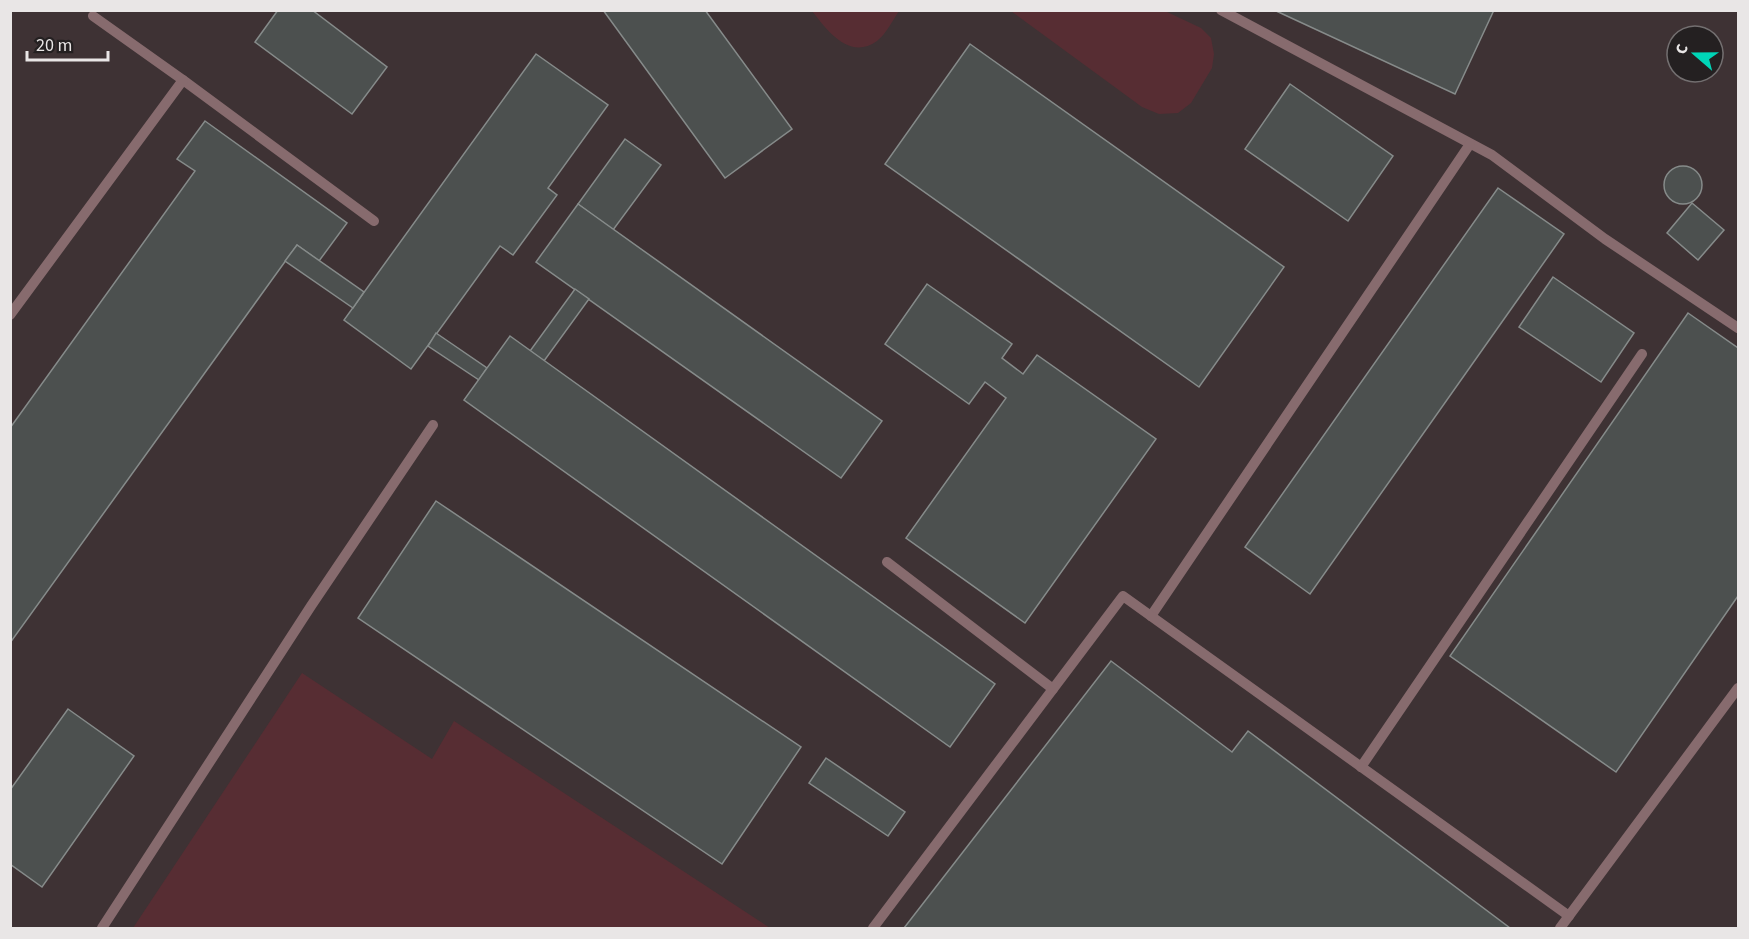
<svg xmlns="http://www.w3.org/2000/svg" width="1749" height="939" viewBox="0 0 1749 939" font-family="'Source Sans 3',sans-serif">
<rect width="100%" height="100%" fill="#2e2a2a"/>
<path fill="#3e3234" fill-rule="evenodd" d="M 10,11 L 1738,11 L 1738,928 L 11,928 ZM 1677,36 L 1713,36 L 1713,72 L 1677,72 Z"/>
<g fill="#572d33">
<path d="M 812,11 L 899,11 C 893,20 886,34 877,41 C 849,61 827,30 812,11 Z"/>
<path d="M 1011,11 L 1165,11 L 1201,28 L 1211,38 L 1214,54 L 1212,68 L 1191,103 L 1178,113 L 1159,114 L 1142,107 Z"/>
<path d="M 302,673 L 432,759 L 454,721 L 770,928 L 133,928 Z"/>
</g>
<g fill="#4c504f" stroke="#868b8a" stroke-width="1.5">
<path d="M 278,10 L 312,10 L 387,67 L 352,114 L 255,42 Z"/>
<path d="M 603,10 L 705,10 L 792,129 L 725,178 Z"/>
<path d="M 1274,10 L 1494,10 L 1455,94 Z"/>
<path d="M 970,44 L 1284,267 L 1199,387 L 885,164 Z"/>
<path d="M 536,54 L 608,105 L 548,188 L 557,195 L 513,255 L 500,246 L 411,369 L 344,320 Z"/>
<path d="M 1290,84 L 1393,156 L 1348,221 L 1245,149 Z"/>
<path d="M 205,121 L 347,223 L 319,261 L 297,245 L 10,643 L 10,428 L 195,171 L 177,159 Z"/>
<path d="M 625,139 L 661,165 L 613,230 L 578,204 Z"/>
<circle cx="1683" cy="185" r="19"/>
<path d="M 1498,188 L 1564,234 L 1310,594 L 1245,547 Z"/>
<path d="M 1692,203 L 1724,230 L 1698,260 L 1667,233 Z"/>
<path d="M 578,204 L 882,421 L 841,478 L 536,262 Z"/>
<path d="M 297,245 L 364,292 L 353,308 L 285,261 Z"/>
<path d="M 1553,277 L 1634,333 L 1601,382 L 1519,327 Z"/>
<path d="M 927,284 L 1012,344 L 1002,358 L 1023,374 L 1037,355 L 1156,439 L 1025,623 L 906,538 L 1006,398 L 985,382 L 969,404 L 885,344 Z"/>
<path d="M 575,289 L 589,299 L 544,361 L 530,351 Z"/>
<path d="M 1688,313 L 1738,348 L 1738,596 L 1616,772 L 1450,656 Z"/>
<path d="M 436,333 L 487,368 L 479,380 L 428,346 Z"/>
<path d="M 510,336 L 995,684 L 950,747 L 464,400 Z"/>
<path d="M 436,501 L 801,747 L 722,864 L 358,618 Z"/>
<path d="M 1111,661 L 1232,752 L 1248,731 L 1510,928 L 904,928 Z"/>
<path d="M 68,709 L 134,756 L 42,887 L 10,864 L 10,790 Z"/>
<path d="M 826,758 L 905,812 L 888,836 L 809,783 Z"/>
</g>
<g fill="none" stroke-linecap="round" stroke-linejoin="round">
<g stroke="#876b6e" stroke-width="10">
<path d="M 1221,10 L 1492,155 L 1605,239 L 1738,328"/>
<path d="M 183,80 L 374,221"/>
<path d="M 10,315 L 183,80 L 93,16"/>
<path d="M 887,562 L 1053,689"/>
<path d="M 1151,616 L 1470,144"/>
<path d="M 1361,767 L 1642,354"/>
<path d="M 102,928 L 311,606 L 433,425"/>
<path d="M 873,928 L 1123,596 L 1569,916"/>
<path d="M 1560,928 L 1738,688"/>
</g>
</g>
<rect width="1749" height="939" fill="none" stroke="#e9e6e6" stroke-width="24"/>
<g transform="translate(1695 54) rotate(290)"><circle r="28" fill="#242021" stroke="#736f70" stroke-width="1.5"/>
<path d="M0-4.5L10 22L0 15L-10 22Z" fill="#00d5b7"/>
<text y="-9" font-size="16" font-weight="bold" text-anchor="middle" fill="#e9e6e6">С</text>
</g>
<path d="M27 51v9h81v-9" fill="none" stroke="#e9e6e6" stroke-width="3"/>
<text x="36" y="51" font-size="18" fill="#e9e6e6" stroke="#242021" stroke-width="4.5" paint-order="stroke">20 m</text>
</svg>
